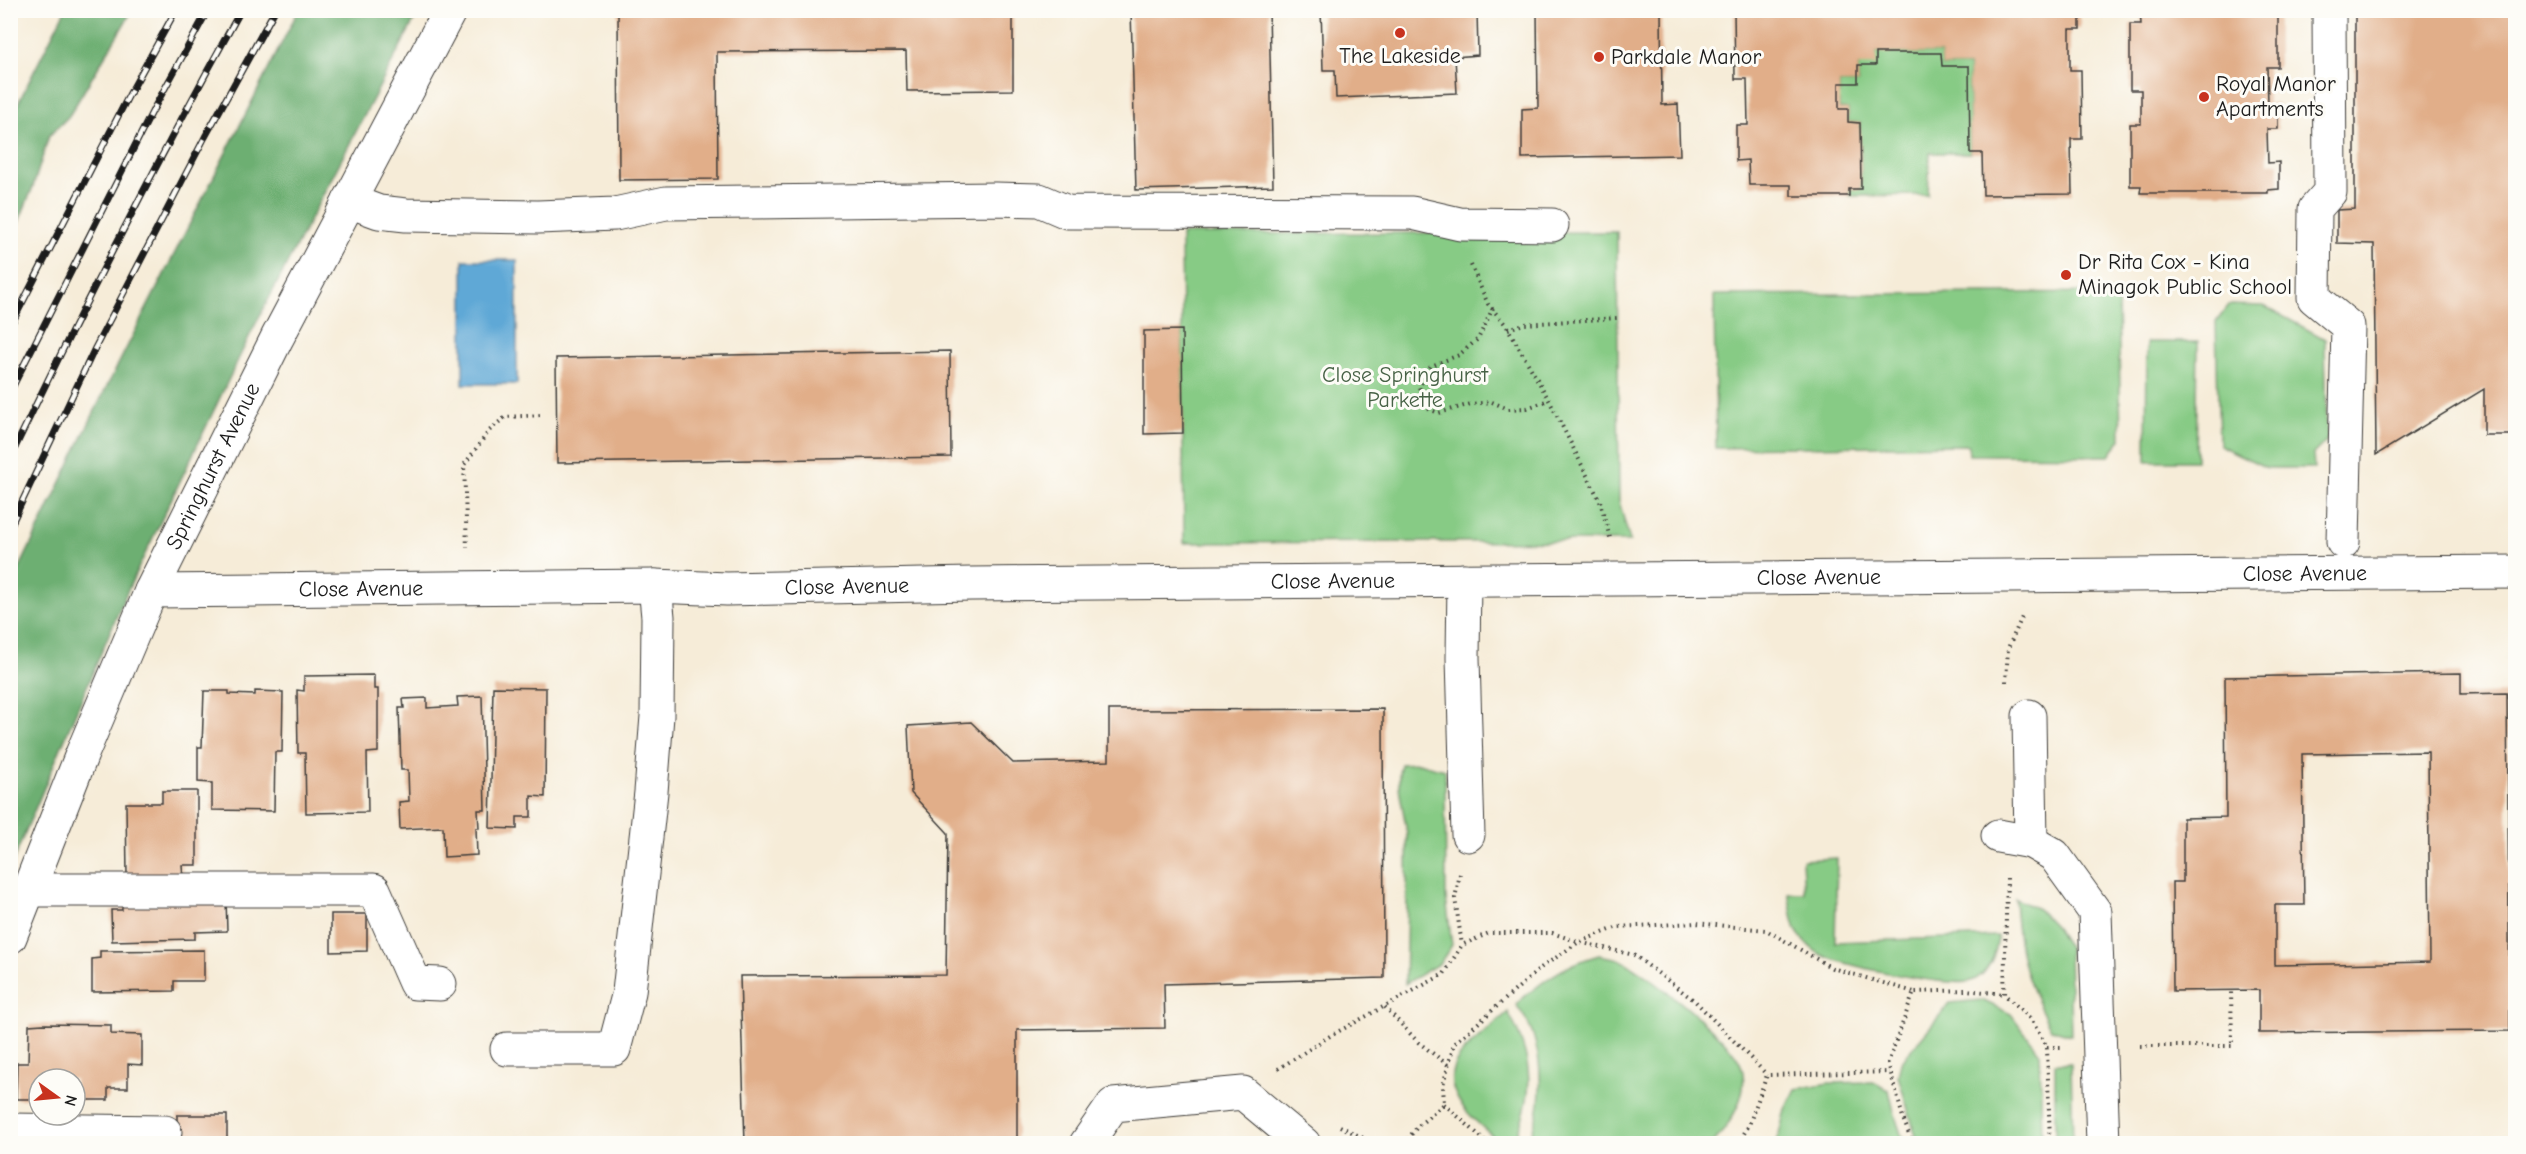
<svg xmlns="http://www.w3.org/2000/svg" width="2526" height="1154" viewBox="0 0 2526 1154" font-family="'Comic Neue',sans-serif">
<rect width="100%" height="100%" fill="#fdfcf7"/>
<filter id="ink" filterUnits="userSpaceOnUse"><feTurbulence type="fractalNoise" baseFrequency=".0167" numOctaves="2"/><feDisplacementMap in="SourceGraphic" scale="12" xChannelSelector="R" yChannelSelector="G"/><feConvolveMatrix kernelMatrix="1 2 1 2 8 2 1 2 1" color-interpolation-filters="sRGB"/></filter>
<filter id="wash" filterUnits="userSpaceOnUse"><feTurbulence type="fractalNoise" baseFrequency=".008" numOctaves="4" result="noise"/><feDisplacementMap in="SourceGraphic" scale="24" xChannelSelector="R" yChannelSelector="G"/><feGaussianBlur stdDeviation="1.35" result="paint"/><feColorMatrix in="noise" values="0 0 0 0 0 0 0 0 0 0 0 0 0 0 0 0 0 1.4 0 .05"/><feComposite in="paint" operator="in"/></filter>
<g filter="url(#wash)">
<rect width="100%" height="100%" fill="#f6ecd8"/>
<g fill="#87cb85" stroke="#527450" stroke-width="1.5">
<path d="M 1876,53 L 1941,53 L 1942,66 L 1969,66 L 1970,153 L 1930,153 L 1928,195 L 1849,196 L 1849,189 L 1861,189 L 1860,123 L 1848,122 L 1848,109 L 1839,109 L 1839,83 L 1858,83 L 1858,65 Z"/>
<path d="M 1617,232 L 1619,501 L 1630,541 L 1184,543 L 1181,234 Z"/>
<path d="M 2111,292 L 2111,299 L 2118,300 L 2121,439 L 2109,456 L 1969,455 L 1968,445 L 1716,448 L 1714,295 Z"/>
<path d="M 2229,305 L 2264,306 L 2325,339 L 2327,440 L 2313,454 L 2314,468 L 2267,468 L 2219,445 L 2216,322 Z"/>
<path d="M 2147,342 L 2198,342 L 2196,461 L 2146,461 Z"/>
<path d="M 1418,763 L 1445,770 L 1446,898 L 1452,945 L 1440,963 L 1405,984 C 1406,935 1408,886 1407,837 C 1406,813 1394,786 1401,764 Z"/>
<path d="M 1837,858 L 1835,942 L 1998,936 C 1997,952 1988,976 1971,981 C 1950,988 1837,965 1818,953 C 1812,949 1805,942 1801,937 C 1792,929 1791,905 1788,893 L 1804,893 L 1802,860 Z"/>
<path d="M 2015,899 L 2038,909 L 2056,928 L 2069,949 L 2071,1035 L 2051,1029 C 2025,981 2018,954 2015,899 Z"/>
<path d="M 1599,955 C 1606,957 1615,957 1621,960 C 1648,974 1730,1038 1741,1065 C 1751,1092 1730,1125 1713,1143 L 1527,1143 C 1544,1110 1544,1064 1531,1029 C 1527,1020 1521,1012 1516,1004 C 1543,981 1563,965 1599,955 Z"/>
<path d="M 1982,1000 L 2011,1014 L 2040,1053 L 2042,1143 L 1918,1143 L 1898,1076 L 1901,1062 L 1950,1003 Z"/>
<path d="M 1508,1012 C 1534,1059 1535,1093 1514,1141 L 1512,1143 L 1501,1143 C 1478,1124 1433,1090 1460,1056 C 1473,1040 1493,1026 1508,1012 Z"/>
<path d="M 2055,1063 L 2071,1063 L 2073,1143 L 2055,1143 Z"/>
<path d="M 1873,1082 L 1889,1090 L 1895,1116 L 1904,1143 L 1777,1143 L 1785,1109 L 1796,1089 L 1829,1083 Z"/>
</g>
<g fill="#6daf72" stroke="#446647" stroke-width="1.5">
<path d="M 65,10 L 132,11 L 69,116 L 49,136 L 33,187 L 11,241 L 11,117 Z"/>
<path d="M 298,11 L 419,11 L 251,333 L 127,592 L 11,866 L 11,586 L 101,398 Z"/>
</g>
<rect fill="#5ea8d6" stroke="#3d6279" stroke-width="1.5" x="463" y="260" width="54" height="124"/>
<g id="blocks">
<g fill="#e1ae89" fill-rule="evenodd">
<path d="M 618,10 L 1013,10 L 1013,90 L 907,91 L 906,51 L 717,52 L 718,179 L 619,180 Z"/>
<path d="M 1131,10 L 1269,10 L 1273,186 L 1136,190 Z"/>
<path d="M 1321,10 L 1477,10 L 1478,55 L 1455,57 L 1457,93 L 1336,98 L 1335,70 L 1323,70 Z"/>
<path d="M 1537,10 L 1661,10 L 1662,105 L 1678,104 L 1680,155 L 1522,158 L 1522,109 L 1538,108 Z"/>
<path d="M 1734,10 L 2080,10 L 2080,29 L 2070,29 L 2070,70 L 2081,70 L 2082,139 L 2071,139 L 2072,194 L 1983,195 L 1982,153 L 1970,153 L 1969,66 L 1942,66 L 1941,53 L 1876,53 L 1876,65 L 1858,65 L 1858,83 L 1839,83 L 1839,109 L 1848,109 L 1848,122 L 1860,123 L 1861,189 L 1849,189 L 1849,196 L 1791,196 L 1791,185 L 1749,185 L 1748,160 L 1736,161 L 1736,125 L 1748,125 L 1747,79 L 1735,79 Z"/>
<path d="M 2140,10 L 2278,10 L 2278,67 L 2267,67 L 2268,104 L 2278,104 L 2278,129 L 2267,129 L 2268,163 L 2279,162 L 2279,189 L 2268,190 L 2268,193 L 2140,193 L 2141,186 L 2130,186 L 2130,124 L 2141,124 L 2141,90 L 2130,90 L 2130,24 L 2141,24 Z"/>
<path d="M 2355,10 L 2516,10 L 2516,435 L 2484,435 L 2484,389 L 2376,455 L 2374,244 L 2337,243 L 2337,210 L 2355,209 Z"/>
<path d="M 1182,330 L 1183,433 L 1144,434 L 1144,331 Z"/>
<path d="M 950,351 L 951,457 L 557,463 L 556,358 Z"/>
<path d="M 2461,673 L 2461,694 L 2507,693 L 2510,1031 L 2259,1033 L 2259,990 L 2173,991 L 2172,882 L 2183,882 L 2183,818 L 2226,817 L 2225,677 ZM 2428,752 L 2430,962 L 2275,965 L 2275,905 L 2304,905 L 2302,754 Z"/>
<path d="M 374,675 L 374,689 L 378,689 L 378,752 L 367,753 L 368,812 L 306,813 L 305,753 L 298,753 L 297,690 L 304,691 L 304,676 Z"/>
<path d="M 493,687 L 546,688 L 545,797 L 531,796 L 531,817 L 517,817 L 517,829 L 490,828 Z"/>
<path d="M 204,691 L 229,691 L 229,694 L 255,695 L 255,691 L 283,692 L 282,752 L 275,752 L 274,811 L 212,810 L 212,783 L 198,782 L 198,747 L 202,747 Z"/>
<path d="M 482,696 L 485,810 L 478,810 L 479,828 L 476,828 L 477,855 L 444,857 L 443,827 L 400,829 L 399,802 L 409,801 L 408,770 L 401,770 L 399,708 L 404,708 L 403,699 L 427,698 L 427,708 L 458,706 L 457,697 Z"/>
<path d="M 1383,709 L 1384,978 L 1164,984 L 1165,1028 L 1017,1030 L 1017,1144 L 745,1144 L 740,976 L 946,975 L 948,833 L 911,793 L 908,726 L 971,722 L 1013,763 L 1109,761 L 1109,710 Z"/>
<path d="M 162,791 L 197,791 L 197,865 L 182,865 L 183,876 L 127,877 L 126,803 L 162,803 Z"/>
<path d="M 226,899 L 227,931 L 195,932 L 195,939 L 112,941 L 111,910 L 122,910 L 122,901 Z"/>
<path d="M 331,914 L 367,914 L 367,951 L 331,952 Z"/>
<path d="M 204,950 L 204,981 L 174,981 L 174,991 L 92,992 L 92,959 L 100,958 L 100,951 Z"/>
<path d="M 43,1024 L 111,1025 L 111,1034 L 142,1035 L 142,1065 L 128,1064 L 128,1088 L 108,1088 L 108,1100 L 75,1100 L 75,1079 L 39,1079 L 39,1099 L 16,1099 L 17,1063 L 28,1063 L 29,1025 Z"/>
<rect x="177" y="1115" width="50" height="28"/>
</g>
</g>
</g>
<g filter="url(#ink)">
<use href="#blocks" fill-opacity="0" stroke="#3d3b38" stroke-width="1.5"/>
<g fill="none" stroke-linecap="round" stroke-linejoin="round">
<g stroke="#3d3b38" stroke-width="35">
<g id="minor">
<path d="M 2329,10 L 2330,192 L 2315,209 L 2314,298 L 2348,326 L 2343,542"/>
<path d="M 349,201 L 379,212 L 406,215 L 538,217 L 615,214 L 666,203 L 995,199 L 1039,200 L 1067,212 L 1412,213 L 1460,224 L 1552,225"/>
<path d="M 1464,580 L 1463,658 L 1468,835"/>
<path id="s1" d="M 151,591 L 655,586 L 727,589 L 971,584 L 2516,572"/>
<path d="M 2029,716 L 2031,842"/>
<path d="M 1998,836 L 2031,842 L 2054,855 L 2095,912 L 2103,1144"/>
<path d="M 28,890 L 374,890 L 415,983 L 440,984"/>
<path id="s2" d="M 10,937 L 82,754 L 151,591 L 277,338 L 450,10"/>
<path d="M 507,1049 L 614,1049 L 629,992 L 651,792 L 657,716 L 658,617 L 655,586"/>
<path d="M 10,1130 L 165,1132"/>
<path d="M 1086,1144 L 1113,1105 L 1243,1093 L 1304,1144"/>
</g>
</g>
<g stroke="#3d3b38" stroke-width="4" stroke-dasharray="1.5 4.5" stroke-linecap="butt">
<path d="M 1471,265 L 1488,304 L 1506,325 L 1549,400 L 1600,501 L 1610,538"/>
<path d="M 1493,308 L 1478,339 L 1459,355 L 1431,366 L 1419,387 L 1426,408 L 1439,413 L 1471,404 L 1492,402 L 1508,409 L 1527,408 L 1549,400"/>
<path d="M 1508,329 L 1524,324 L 1617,318"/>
<path d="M 467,548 L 464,465 L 489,431 L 505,417 L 541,415"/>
<path d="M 2006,682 L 2008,648 L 2022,617"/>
<path d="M 1460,874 L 1455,898 L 1462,945"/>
<path d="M 2007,878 L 2004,994 L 2031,1019 L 2047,1047 L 2050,1144"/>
<path d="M 1385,1007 L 1418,1042 L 1448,1065"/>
<path d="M 2140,1046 L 2232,1046 L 2231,990"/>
<path d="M 2047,1047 L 2061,1047"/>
<path d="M 1278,1069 L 1330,1036 L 1444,974 L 1462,945 L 1489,933 L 1552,933 L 1579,942 L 1618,927 L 1696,923 L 1766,930 L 1832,968 L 1914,992"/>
<path d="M 1444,1104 L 1489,1144"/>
<path d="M 1340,1126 L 1375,1144"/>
<path d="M 1404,1144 L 1418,1126 L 1444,1104 L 1443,1085 L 1454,1044 L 1542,967 L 1579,942 L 1634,955 L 1695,1001 L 1767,1075"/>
<path d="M 1738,1144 L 1749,1125 L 1767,1075 L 1890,1072"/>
<path d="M 1913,1144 L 1904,1121 L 1888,1063 L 1914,992 L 1966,990 L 2004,994"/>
</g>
<use href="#minor" stroke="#fff" stroke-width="33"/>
<g stroke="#1c1c1c" stroke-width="7">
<g id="rail">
<path d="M 10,327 L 129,95 L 176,10"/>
<path d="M 10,392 L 153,110 L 208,10"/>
<path d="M 10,458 C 83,306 159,157 241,10"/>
<path d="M 10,527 L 95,348 L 205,137 L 275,10"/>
</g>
</g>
<use href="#rail" stroke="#fdfcf7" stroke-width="4.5" stroke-dasharray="14" stroke-linecap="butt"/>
</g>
</g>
<g fill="#c8321e" stroke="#fdfcf7" stroke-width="2">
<circle cx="1400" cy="33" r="6"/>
<circle cx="1599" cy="57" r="6"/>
<circle cx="2204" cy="97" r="6"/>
<circle cx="2066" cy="275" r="6"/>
</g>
<g text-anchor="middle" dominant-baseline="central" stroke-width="6" stroke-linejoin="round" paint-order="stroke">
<g font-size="22" fill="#1c1c1c" stroke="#fdfcf7" text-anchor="start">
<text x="1400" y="56" text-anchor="middle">The Lakeside</text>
<text x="1611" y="57">Parkdale Manor</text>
<text x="2216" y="84">Royal Manor<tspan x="2216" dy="25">Apartments</tspan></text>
<text x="2078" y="262">Dr Rita Cox - Kina<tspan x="2078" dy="25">Minagok Public School</tspan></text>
</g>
<g font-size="22" fill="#476246" stroke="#fdfcf7">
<text x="1405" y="375">Close Springhurst<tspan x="1405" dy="25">Parkette</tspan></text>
</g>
<g font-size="22" fill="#1c1c1c" stroke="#fdfcf7">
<text stroke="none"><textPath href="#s2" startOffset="513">Springhurst Avenue</textPath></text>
<text stroke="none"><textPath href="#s1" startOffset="2154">Close Avenue</textPath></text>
<text stroke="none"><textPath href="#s1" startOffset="1668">Close Avenue</textPath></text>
<text stroke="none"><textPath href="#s1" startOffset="1182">Close Avenue</textPath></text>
<text stroke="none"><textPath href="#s1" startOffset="696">Close Avenue</textPath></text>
<text stroke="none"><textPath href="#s1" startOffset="210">Close Avenue</textPath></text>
</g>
</g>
<rect width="2526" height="1154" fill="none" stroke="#fdfcf7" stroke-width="36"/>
<g transform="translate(57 1097) rotate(105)"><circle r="28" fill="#fdfcf7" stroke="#a3a29f" stroke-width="1.5"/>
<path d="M0-4.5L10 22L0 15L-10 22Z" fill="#c8321e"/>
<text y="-9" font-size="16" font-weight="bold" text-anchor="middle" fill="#1c1c1c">N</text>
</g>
</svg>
